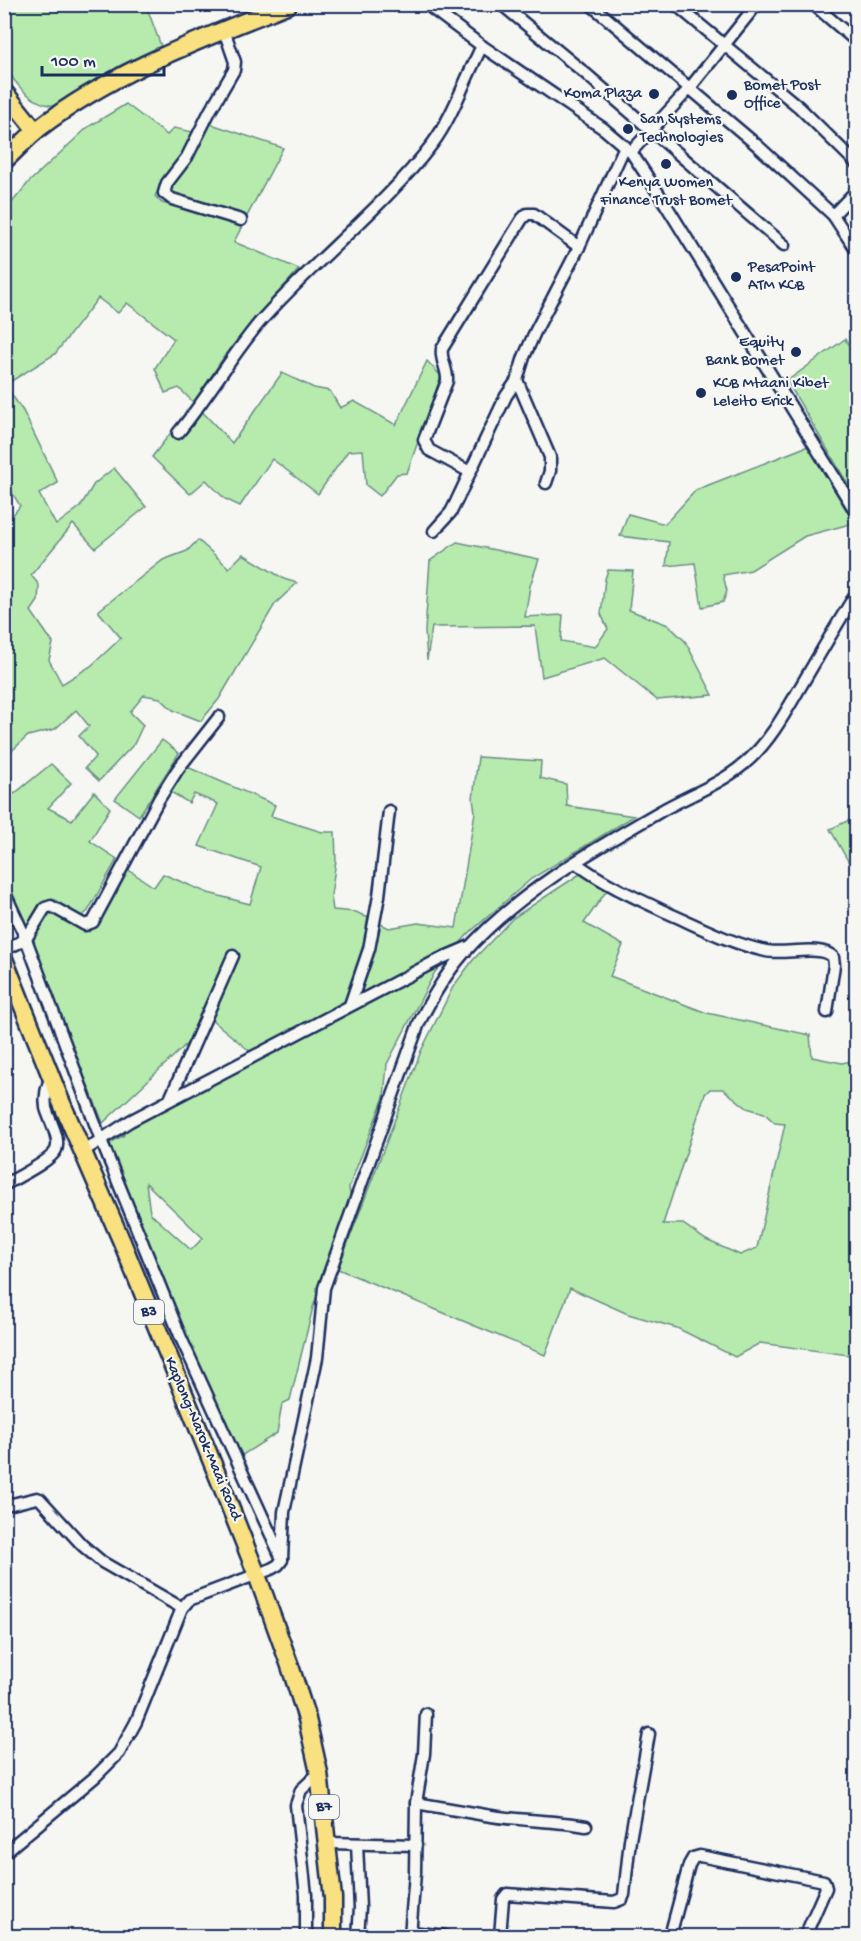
<svg xmlns="http://www.w3.org/2000/svg" width="861" height="1941" viewBox="0 0 861 1941" font-family="'Gochi Hand',sans-serif">
<rect width="100%" height="100%" fill="#f6f6f2"/>
<filter id="ink" filterUnits="userSpaceOnUse"><feTurbulence type="fractalNoise" baseFrequency=".0167" numOctaves="2"/><feDisplacementMap in="SourceGraphic" scale="12" xChannelSelector="R" yChannelSelector="G"/><feConvolveMatrix kernelMatrix="1 2 1 2 8 2 1 2 1" color-interpolation-filters="sRGB"/></filter>
<g filter="url(#ink)">
<g fill="#b7ebad" stroke="#698d86" stroke-width="1.5" fill-rule="evenodd">
<path d="M 7,5 L 146,5 L 161,46 L 121,65 L 56,106 C 33,105 14,85 5,64 L 4,7 Z"/>
<path d="M 126,104 L 167,135 L 174,128 L 193,132 C 184,156 166,173 155,196 L 162,203 L 243,224 L 234,242 L 299,269 L 227,352 L 194,403 L 232,443 L 282,373 L 314,388 L 330,391 L 340,408 L 354,401 L 396,425 L 427,361 L 441,376 L 407,473 L 397,474 L 380,496 L 366,485 L 363,450 L 348,451 L 318,494 L 272,459 L 240,506 L 225,499 L 206,480 L 190,494 L 152,457 L 194,403 L 179,388 L 165,393 L 155,368 L 174,339 L 127,303 L 118,313 L 98,298 L 55,354 L 5,385 L 23,411 L 58,483 L 39,494 L 56,525 L 80,507 L 94,484 L 114,468 L 146,507 L 95,548 L 73,524 L 31,575 L 39,585 L 38,601 L 31,611 L 53,643 L 49,660 L 62,684 L 91,666 L 121,638 L 98,611 L 163,560 L 187,551 L 198,540 L 229,568 L 243,554 L 284,579 L 297,583 L 275,604 L 219,699 L 201,721 L 173,710 L 160,698 L 144,695 L 130,712 L 143,725 L 134,744 L 99,781 L 85,768 L 96,756 L 79,736 L 89,726 L 76,710 L 55,729 L 28,736 L 5,757 L 5,525 L 20,506 L 5,480 L 5,211 L 29,182 L 88,127 Z"/>
<path d="M 208,123 L 283,148 L 246,218 L 172,195 L 169,191 L 171,185 Z"/>
<path d="M 845,339 L 856,356 L 856,498 L 787,381 Z"/>
<path d="M 808,446 L 854,523 L 805,536 L 751,570 L 723,575 L 727,591 L 723,602 L 702,607 L 695,563 L 666,566 L 669,542 L 620,536 L 628,514 L 665,524 L 696,490 Z"/>
<path d="M 457,542 L 539,559 L 530,586 L 525,617 L 563,615 L 561,641 L 595,647 L 608,629 L 601,614 L 605,579 L 608,570 L 633,571 L 629,610 L 668,625 L 685,641 L 713,695 L 657,700 L 605,658 L 542,677 L 535,626 L 432,627 L 427,660 L 425,631 L 430,561 Z"/>
<path d="M 162,740 L 179,753 L 139,816 L 115,799 Z"/>
<path d="M 478,757 L 541,761 L 540,778 L 566,784 L 567,806 L 634,816 L 531,879 L 469,933 L 435,972 L 387,1064 L 384,1097 L 349,1187 L 351,1202 L 313,1307 L 290,1400 L 282,1404 L 277,1433 L 241,1456 L 176,1313 L 110,1143 L 124,1135 L 122,1122 L 251,1052 L 212,1020 L 103,1123 L 30,939 L 46,912 L 51,911 L 89,932 L 124,867 L 154,887 L 163,874 L 208,893 L 250,904 L 261,867 L 199,846 L 218,804 L 194,794 L 189,803 L 169,791 L 185,766 L 275,805 L 271,816 L 322,832 L 335,832 L 336,860 L 331,896 L 333,910 L 356,912 L 389,928 L 418,923 L 456,928 L 475,812 L 473,799 ZM 146,1183 L 203,1238 L 191,1250 L 150,1213 Z"/>
<path d="M 51,764 L 71,783 L 48,808 L 72,820 L 94,792 L 110,808 L 90,841 L 117,859 L 88,911 L 81,917 L 49,902 L 39,905 L 26,928 L 5,881 L 4,788 L 14,794 Z"/>
<path d="M 856,817 L 856,875 L 830,829 Z"/>
<path d="M 580,874 L 607,890 L 584,923 L 623,945 L 610,976 L 707,1013 L 810,1035 L 812,1057 L 842,1063 L 856,1060 L 856,1356 L 760,1343 L 735,1357 L 677,1328 L 628,1314 L 570,1288 L 545,1355 L 338,1269 L 421,1051 L 453,987 L 473,960 L 513,918 ZM 710,1089 L 723,1089 L 747,1108 L 764,1113 L 775,1123 L 785,1124 L 757,1248 L 740,1255 L 706,1240 L 683,1224 L 663,1224 L 705,1094 Z"/>
</g>
<g fill="none" stroke-linecap="round" stroke-linejoin="round">
<g stroke="#1b2f5e" stroke-width="15">
<g id="minor">
<path d="M 426,4 L 482,46 L 604,129 L 631,152 L 666,205 L 856,512"/>
<path d="M 501,4 L 586,74 L 784,245"/>
<path d="M 590,4 L 758,146 L 833,215 L 856,250"/>
<path d="M 675,4 L 799,107 L 856,163"/>
<path d="M 813,4 L 856,41"/>
<path d="M 224,30 L 235,62 L 234,70 L 210,111 L 187,157 L 167,183 L 164,193 L 172,199 L 241,220"/>
<path d="M 631,152 L 689,89 L 757,4"/>
<path d="M 833,215 L 856,191"/>
<path d="M 178,433 C 207,398 230,358 259,323 C 313,261 384,208 433,143 C 453,116 466,77 482,46"/>
<path d="M 470,472 L 429,450 L 424,440 L 447,381 C 448,369 440,360 442,349 L 522,219 L 527,214 L 534,214 L 579,247"/>
<path d="M 546,483 L 550,471 L 550,457 L 517,380 L 524,357 L 535,332 L 579,247 L 625,146"/>
<path d="M 434,531 L 451,512 L 456,502 L 506,396 L 517,380"/>
<path d="M 576,863 C 604,884 636,898 668,913 C 700,927 732,944 766,951 C 784,955 821,944 833,957 L 834,965 L 827,1012"/>
<path d="M 4,891 L 26,939 L 101,1140 L 181,1338 L 282,1559"/>
<path d="M 4,950 L 26,939 L 45,908 L 51,906 L 85,925 L 93,922 L 159,799 L 178,769 L 219,717"/>
<path d="M 350,1005 L 369,949 L 379,896 L 389,811"/>
<path d="M 170,1099 L 233,956"/>
<path d="M 82,1152 L 130,1121 L 440,959 L 468,947"/>
<path d="M 4,1185 C 16,1178 51,1161 56,1150 C 61,1138 49,1120 46,1108 C 44,1096 47,1087 51,1076"/>
<path d="M 4,1504 L 12,1504 L 37,1498 L 40,1499 L 82,1545 L 102,1562 L 182,1608"/>
<path d="M 416,1803 C 440,1807 462,1811 485,1815 C 518,1821 553,1820 586,1826"/>
<path d="M 328,1843 L 416,1845"/>
<path d="M 357,1844 L 360,1908 L 358,1936"/>
<path d="M 4,1853 L 95,1777 L 119,1753 L 136,1722 L 182,1608 L 189,1600 L 271,1569 L 278,1565 L 282,1560 L 284,1512 L 317,1358 L 324,1288 L 419,1023 C 431,999 445,975 463,954 C 517,893 591,851 661,811 C 689,795 719,785 744,764 C 767,745 783,717 798,691 C 817,659 836,625 856,594"/>
<path d="M 411,1932 L 445,1936"/>
<path d="M 306,1936 L 306,1895 L 296,1805 L 301,1790 L 319,1773"/>
<path d="M 410,1936 L 415,1873 L 416,1803 L 424,1754 L 426,1714"/>
<path d="M 500,1936 L 503,1899 L 507,1894 L 614,1902 L 622,1899 L 624,1895 L 630,1840 L 649,1734"/>
<path d="M 670,1936 L 689,1865 L 693,1858 L 700,1856 L 824,1881 L 826,1888 L 805,1936"/>
</g>
</g>
<g stroke="#1b2f5e" stroke-width="20">
<path id="primary" d="M 4,91 L 36,131"/>
</g>
<g stroke="#1b2f5e" stroke-width="21">
<g id="trunk">
<path d="M 4,161 C 16,150 26,139 38,129 C 113,71 202,39 289,4"/>
<path d="M 4,959 L 60,1099 L 122,1242 L 221,1484 L 257,1575 L 290,1666 L 307,1719 L 319,1773 L 333,1898 L 333,1936"/>
</g>
</g>
<use href="#minor" stroke="#f6f6f2" stroke-width="10"/>
<use href="#primary" stroke="#f9e181" stroke-width="15"/>
<use href="#trunk" stroke="#f9e181" stroke-width="16"/>
</g>
</g>
<g fill="#1b2f5e" stroke="#f6f6f2" stroke-width="2">
<circle cx="654" cy="94" r="6"/>
<circle cx="732" cy="95" r="6"/>
<circle cx="628" cy="129" r="6"/>
<circle cx="666" cy="164" r="6"/>
<circle cx="736" cy="277" r="6"/>
<circle cx="796" cy="352" r="6"/>
<circle cx="701" cy="393" r="6"/>
</g>
<g text-anchor="middle" dominant-baseline="central" stroke-width="4.5" stroke-linejoin="round" paint-order="stroke">
<g fill="#f6f6f2" stroke="#5d6b8a" stroke-width="1.5">
<rect x="134" y="1300" width="30" height="24" rx="4.5"/>
<rect x="309" y="1795" width="30" height="24" rx="4.5"/>
</g>
<g font-size="15" font-weight="bold" fill="#1b2f5e">
<text x="149" y="1312">B3</text>
<text x="324" y="1807">B7</text>
</g>
<g font-size="16" fill="#1b2f5e" stroke="#f6f6f2" text-anchor="start">
<text x="744" y="86">Bomet Post<tspan x="744" dy="18">Office</tspan></text>
<text x="642" y="94" text-anchor="end">Koma Plaza</text>
<text x="640" y="120">San Systems<tspan x="640" dy="18">Technologies</tspan></text>
<text x="666" y="183" text-anchor="middle">Kenya Women<tspan x="666" dy="18">Finance Trust Bomet</tspan></text>
<text x="748" y="268">PesaPoint<tspan x="748" dy="18">ATM KCB</tspan></text>
<text x="784" y="343" text-anchor="end">Equity<tspan x="784" dy="18">Bank Bomet</tspan></text>
<text x="713" y="384">KCB Mtaani Kibet<tspan x="713" dy="18">Leleito Erick</tspan></text>
</g>
<g font-size="16" fill="#1b2f5e" stroke="#f6f6f2">
<text transform="translate(202 1439) rotate(67)">Kaplong-Narok-Maai Road</text>
</g>
</g>
<rect width="861" height="1941" fill="none" stroke="#f6f6f2" stroke-width="24"/>
<rect x="12" y="12" width="837" height="1917" fill="none" stroke="#1b2f5e" stroke-width="2" filter="url(#ink)"/>
<path d="M42 66v9h122v-9" fill="none" stroke="#1b2f5e" stroke-width="3"/>
<text x="51" y="66" font-size="18" fill="#1b2f5e" stroke="#f6f6f2" stroke-width="4.5" paint-order="stroke">100 m</text>
</svg>
